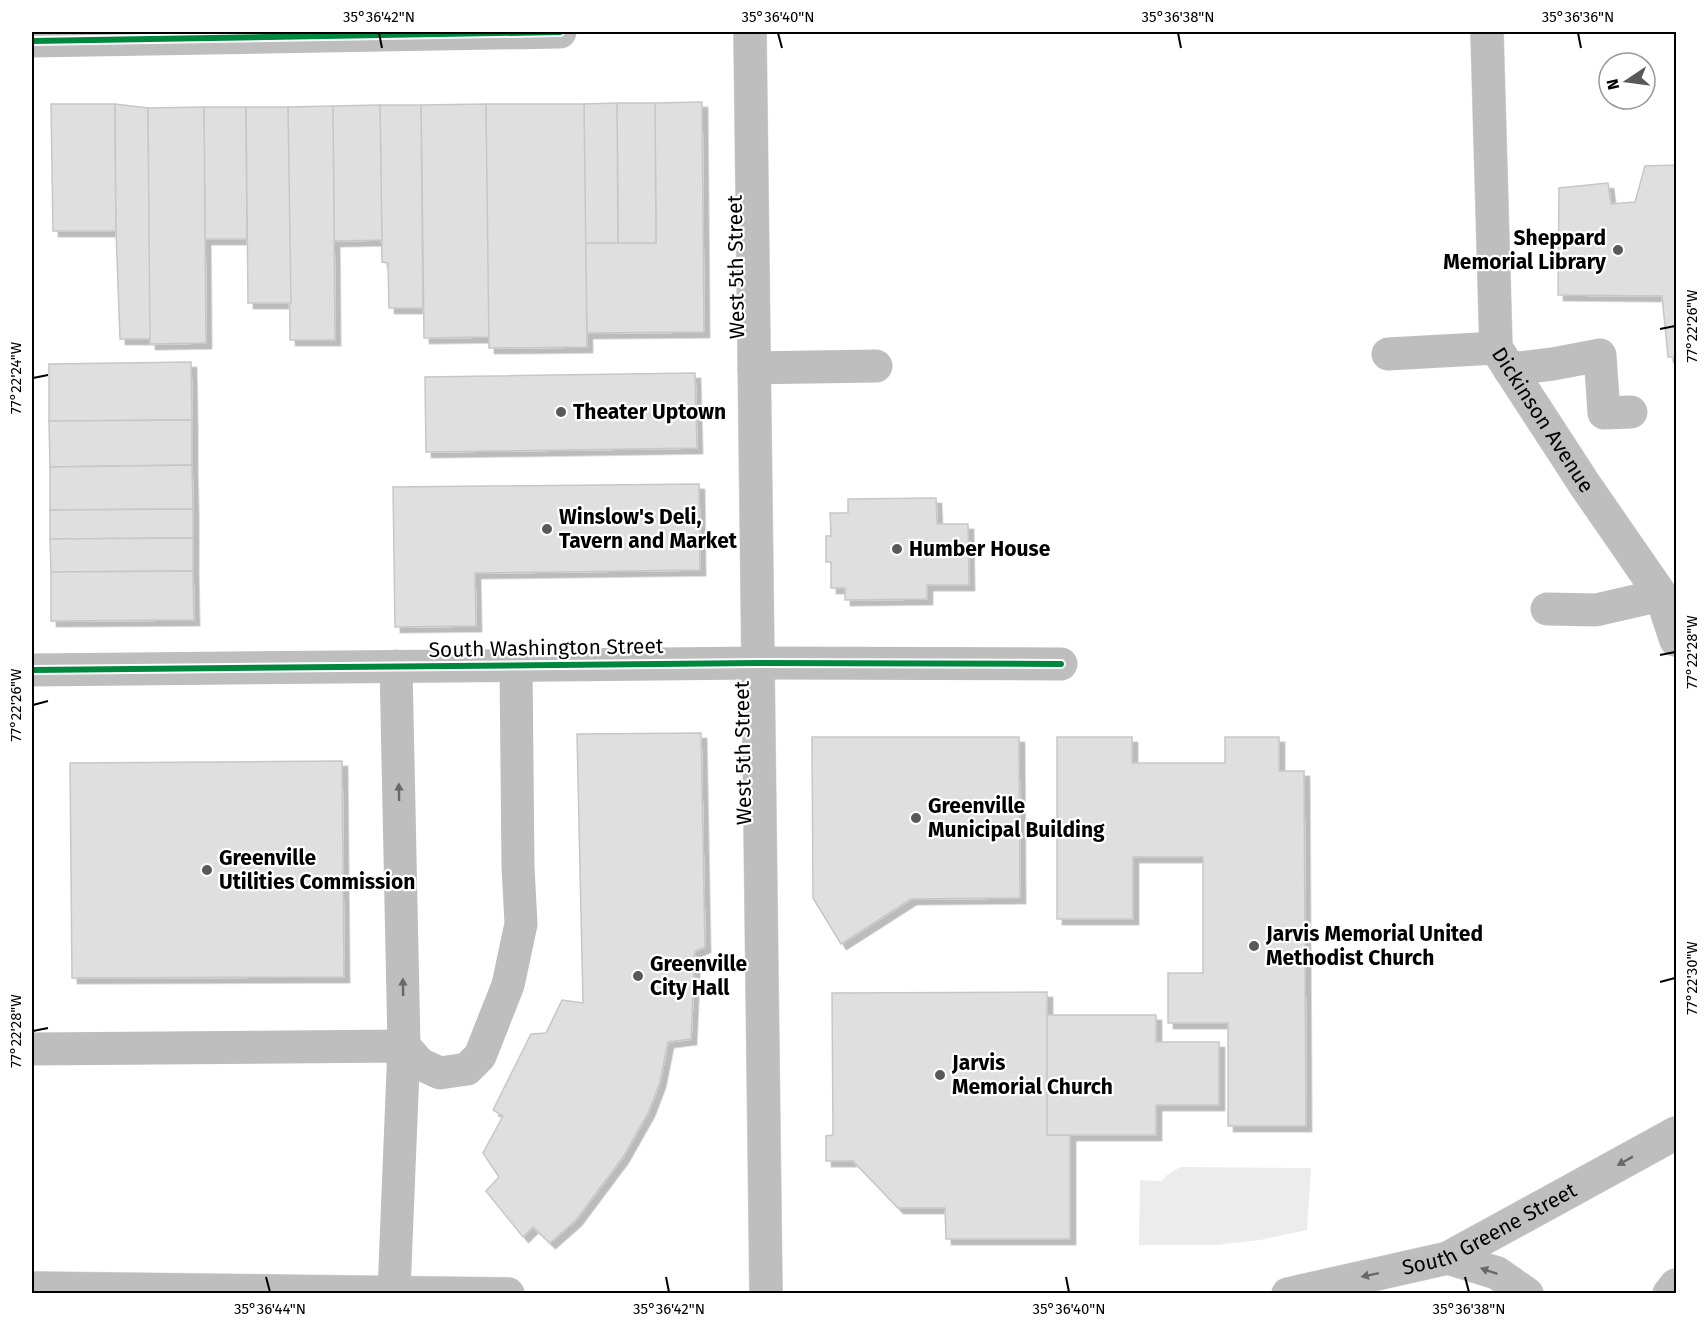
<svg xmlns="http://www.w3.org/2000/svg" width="1708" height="1325" viewBox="0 0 1708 1325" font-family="'Fira Sans',sans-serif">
<defs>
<filter id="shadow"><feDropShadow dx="5.5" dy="5.5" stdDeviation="0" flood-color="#0004"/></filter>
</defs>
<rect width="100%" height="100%" fill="#fff"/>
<path fill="#ececec" d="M 1180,1167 L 1311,1168 L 1307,1230 L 1260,1240 L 1217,1245 L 1139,1245 L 1140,1180 L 1161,1181 L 1167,1175 Z"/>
<g fill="#dfdfdf" stroke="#c7c7c7" stroke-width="1.5" filter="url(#shadow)">
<path d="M 702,102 L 704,332 L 587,333 L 585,243 L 656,243 L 655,103 Z"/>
<path d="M 617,103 L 655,103 L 656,243 L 618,243 Z"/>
<path d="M 617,103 L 618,243 L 585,243 L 584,104 Z"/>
<path d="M 51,104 L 115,104 L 116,231 L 53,231 Z"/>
<path d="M 115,104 L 148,108 L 151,339 L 120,339 L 116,231 Z"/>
<path d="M 486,104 L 490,337 L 424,338 L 421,105 Z"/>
<path d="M 486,104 L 584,104 L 587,347 L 489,348 Z"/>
<path d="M 380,105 L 421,105 L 423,308 L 389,308 L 388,263 L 382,262 Z"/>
<path d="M 380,105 L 382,240 L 334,241 L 333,106 Z"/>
<path d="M 333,106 L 335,340 L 290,340 L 288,107 Z"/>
<path d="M 204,107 L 246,107 L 247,239 L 205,239 Z"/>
<path d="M 204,107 L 206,343 L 150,344 L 148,108 Z"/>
<path d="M 246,107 L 288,107 L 291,303 L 248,303 Z"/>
<path d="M 1676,165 L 1676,357 L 1668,357 L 1662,296 L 1558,295 L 1559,188 L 1608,183 L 1611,204 L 1635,202 L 1645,166 Z"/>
<path d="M 191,362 L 192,420 L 49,421 L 49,364 Z"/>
<path d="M 695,373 L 697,448 L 426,452 L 425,377 Z"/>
<path d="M 192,420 L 192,465 L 50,467 L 49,421 Z"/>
<path d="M 192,465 L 193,509 L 50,510 L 50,467 Z"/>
<path d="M 699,484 L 700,570 L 475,573 L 476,626 L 395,627 L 393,487 Z"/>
<path d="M 936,498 L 937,524 L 968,524 L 969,585 L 927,585 L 927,599 L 845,600 L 845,588 L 831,588 L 831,562 L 826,562 L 826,536 L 831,536 L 830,513 L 848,513 L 848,499 Z"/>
<path d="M 193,509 L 193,538 L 50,539 L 50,510 Z"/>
<path d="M 193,538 L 193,571 L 51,572 L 50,539 Z"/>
<path d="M 193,571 L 194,620 L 51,621 L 51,572 Z"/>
<path d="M 701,733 L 705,947 L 695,951 L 691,1039 L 668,1042 L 660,1082 L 649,1111 L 623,1157 L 576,1220 L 550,1243 L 533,1227 L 523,1237 L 486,1191 L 499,1177 L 483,1153 L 503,1116 L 493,1110 L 531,1034 L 546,1033 L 562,1000 L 583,1003 L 577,734 Z"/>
<path d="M 812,737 L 1019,737 L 1020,898 L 911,899 L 841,944 L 813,898 Z"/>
<path d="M 1057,737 L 1132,737 L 1132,763 L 1225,763 L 1225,737 L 1279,737 L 1279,771 L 1304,771 L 1306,1126 L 1228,1126 L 1228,1023 L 1168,1023 L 1168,973 L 1203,973 L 1203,857 L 1133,857 L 1133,919 L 1057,919 Z"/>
<path d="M 342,761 L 344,977 L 72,978 L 70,763 Z"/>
<path d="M 1047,992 L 1047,1135 L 1070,1135 L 1070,1239 L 946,1239 L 945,1208 L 898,1208 L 853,1161 L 826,1161 L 826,1136 L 833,1135 L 832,993 Z"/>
<path d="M 1047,1015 L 1156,1015 L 1156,1042 L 1219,1042 L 1219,1105 L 1156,1105 L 1156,1135 L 1047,1135 Z"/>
</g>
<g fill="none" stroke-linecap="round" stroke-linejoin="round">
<g stroke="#dbdbdb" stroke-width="34">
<g id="major">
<path d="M 750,32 L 766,1294"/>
<path id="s1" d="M 1487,32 L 1496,348 L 1585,485 L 1661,595 L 1676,640"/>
<path d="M 1448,1258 L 1497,1273 L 1527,1294"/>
<path d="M 32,1288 L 508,1294"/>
<path id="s2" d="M 1288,1294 L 1448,1258 L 1676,1133"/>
<path d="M 1669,1294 L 1676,1285"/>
</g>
</g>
<g stroke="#bebebe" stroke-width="33">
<path d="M 32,41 L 560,32"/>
<path d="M 1388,354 L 1496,348"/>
<path d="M 754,368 L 876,366"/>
<path d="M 1509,369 L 1553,364 L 1600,355 L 1604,413 L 1631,412"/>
<path d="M 1547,609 L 1596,610 L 1661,595"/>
<path d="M 32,670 L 758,663 L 1061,664"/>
<path d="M 32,1049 L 404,1046 L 420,1064 L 440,1073 L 467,1069 L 480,1056 L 508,985 L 521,924 L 518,867 L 516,665"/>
<path d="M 394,1292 L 404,1046 L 396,666"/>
</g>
<use href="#major" stroke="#bebebe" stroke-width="33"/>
<g stroke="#fff" stroke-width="10">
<g id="cycleway">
<path d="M 32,41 L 560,32"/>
<path d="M 32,670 L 758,663 L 1061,664"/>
</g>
</g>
<use href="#cycleway" stroke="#00873e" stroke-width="6"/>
</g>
<defs><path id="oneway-solid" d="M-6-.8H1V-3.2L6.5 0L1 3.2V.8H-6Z" transform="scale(1.5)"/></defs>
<g fill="#686868">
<use href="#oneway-solid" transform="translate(399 792) rotate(-91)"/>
<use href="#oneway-solid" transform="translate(403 987) rotate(-91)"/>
<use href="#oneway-solid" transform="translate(1625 1161) rotate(151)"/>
<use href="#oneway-solid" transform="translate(1489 1271) rotate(-161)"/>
<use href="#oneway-solid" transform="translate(1370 1275) rotate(168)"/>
</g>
<path fill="none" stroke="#000" stroke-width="2" d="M 379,33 L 382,48M 778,33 L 782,48M 1178,33 L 1181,48M 1578,33 L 1581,48M 1660,329 L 1675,326M 33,378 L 48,375M 1660,655 L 1675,652M 33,705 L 48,701M 1660,982 L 1675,978M 33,1031 L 48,1028M 266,1277 L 270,1292M 666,1277 L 669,1292M 1066,1277 L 1069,1292M 1465,1277 L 1469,1292"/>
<g fill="#595959" stroke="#fff" stroke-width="2">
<circle cx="1618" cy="250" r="6"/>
<circle cx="561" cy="412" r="6"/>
<circle cx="547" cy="529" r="6"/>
<circle cx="897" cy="549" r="6"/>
<circle cx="916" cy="818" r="6"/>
<circle cx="207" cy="870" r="6"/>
<circle cx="1254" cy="946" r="6"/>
<circle cx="638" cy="976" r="6"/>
<circle cx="940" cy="1075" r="6"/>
</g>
<g text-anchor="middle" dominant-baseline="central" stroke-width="4.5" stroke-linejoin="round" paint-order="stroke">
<g font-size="21" font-weight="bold" fill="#000" stroke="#fff" text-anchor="start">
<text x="1606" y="238" text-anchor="end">Sheppard<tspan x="1606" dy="24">Memorial Library</tspan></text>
<text x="573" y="412">Theater Uptown</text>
<text x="559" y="517">Winslow's Deli,<tspan x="559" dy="24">Tavern and Market</tspan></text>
<text x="909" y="549">Humber House</text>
<text x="928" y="806">Greenville<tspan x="928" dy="24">Municipal Building</tspan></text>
<text x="219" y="858">Greenville<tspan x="219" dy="24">Utilities Commission</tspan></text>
<text x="1266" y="934">Jarvis Memorial United<tspan x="1266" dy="24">Methodist Church</tspan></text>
<text x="650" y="964">Greenville<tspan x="650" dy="24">City Hall</tspan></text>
<text x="952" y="1063">Jarvis<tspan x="952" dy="24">Memorial Church</tspan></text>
</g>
<g font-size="21" fill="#000" stroke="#fff">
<text transform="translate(736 267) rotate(-91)">West 5th Street</text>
<text stroke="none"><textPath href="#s1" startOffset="402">Dickinson Avenue</textPath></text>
<text transform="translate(546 648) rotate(-1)">South Washington Street</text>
<text transform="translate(743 753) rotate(-91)">West 5th Street</text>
<text stroke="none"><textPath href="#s2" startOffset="213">South Greene Street</textPath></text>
</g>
</g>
<rect width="1708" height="1325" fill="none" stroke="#ffffff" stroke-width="66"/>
<g transform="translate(1627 81) rotate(257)"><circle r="28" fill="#ffffff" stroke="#999999" stroke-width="1.5"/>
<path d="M0-4.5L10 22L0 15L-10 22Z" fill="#595959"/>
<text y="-9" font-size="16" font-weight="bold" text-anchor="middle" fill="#000000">N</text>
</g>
<rect x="33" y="33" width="1642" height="1259" fill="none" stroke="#000" stroke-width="2"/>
<g font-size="15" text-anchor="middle" fill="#000">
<text x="379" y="22">35°36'42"N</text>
<text x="778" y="22">35°36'40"N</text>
<text x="1178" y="22">35°36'38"N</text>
<text x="1578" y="22">35°36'36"N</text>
<text transform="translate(1692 326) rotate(-90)" y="5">77°22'26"W</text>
<text transform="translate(16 378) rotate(-90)" y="5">77°22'24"W</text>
<text transform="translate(1692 652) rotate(-90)" y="5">77°22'28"W</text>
<text transform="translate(16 705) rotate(-90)" y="5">77°22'26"W</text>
<text transform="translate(1692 978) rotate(-90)" y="5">77°22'30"W</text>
<text transform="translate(16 1031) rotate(-90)" y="5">77°22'28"W</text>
<text x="270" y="1314">35°36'44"N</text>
<text x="669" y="1314">35°36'42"N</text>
<text x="1069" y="1314">35°36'40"N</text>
<text x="1469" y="1314">35°36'38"N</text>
</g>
</svg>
